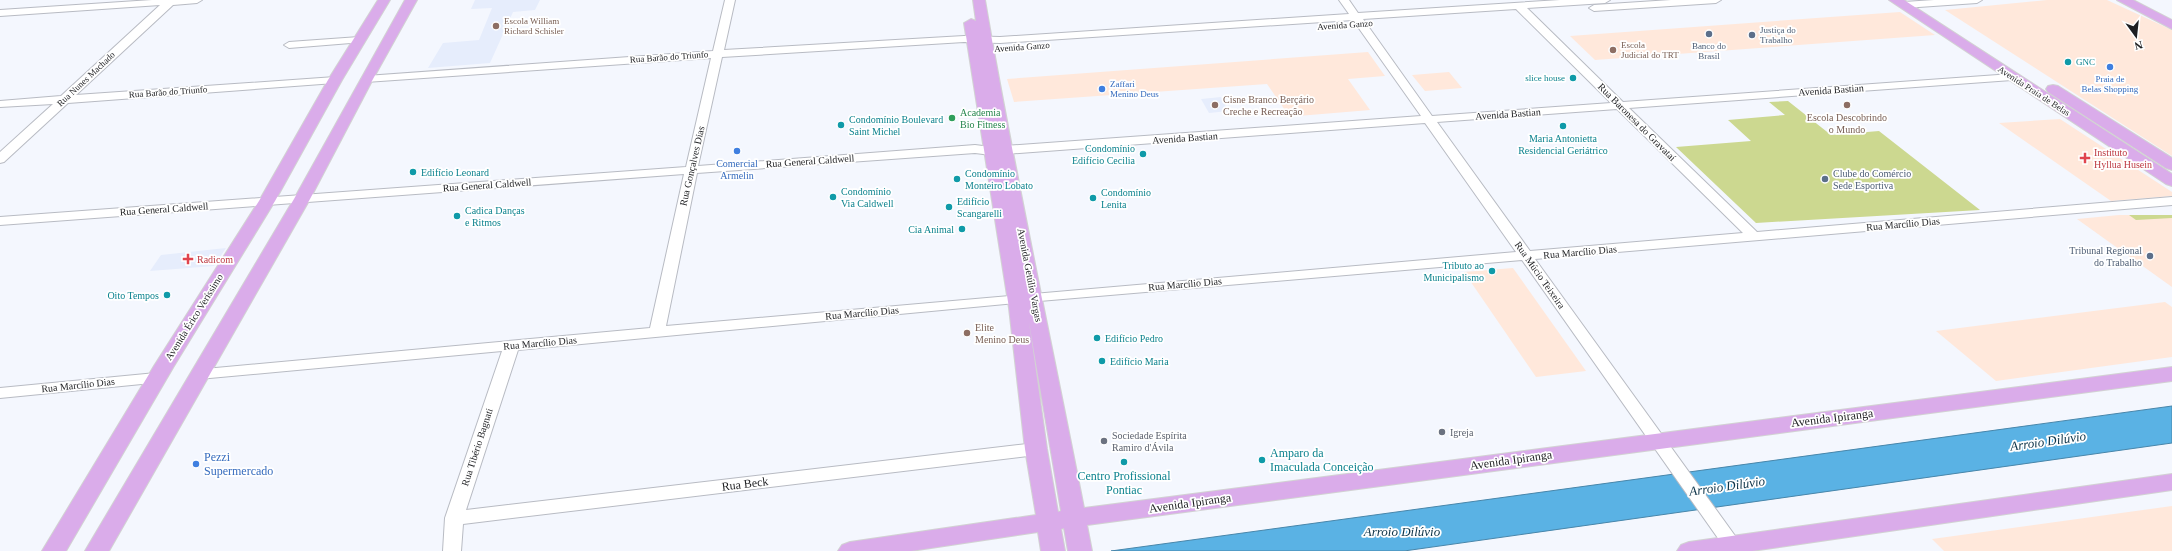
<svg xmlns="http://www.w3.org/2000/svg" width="2172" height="551" viewBox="0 0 2172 551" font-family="'Times New Roman',serif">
<rect width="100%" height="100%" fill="#f4f7fe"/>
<g fill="#ffe8db">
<path d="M 2047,0 L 2107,0 L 2172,30 L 2172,156 L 1945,10 Z"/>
<path d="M 1900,12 L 1935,35 L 1595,60 L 1570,36 Z"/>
<path d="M 1368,52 L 1385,76 L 1348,79 L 1370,110 L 1298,116 L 1289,116 L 1267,84 L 1014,102 L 1007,79 Z"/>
<path d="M 1449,72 L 1462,88 L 1425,91 L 1412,75 Z"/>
<path d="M 2060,119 L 2172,192 L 2172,196 L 2111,201 L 1999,123 Z"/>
<path d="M 2119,215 L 2172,215 L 2172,287 L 2077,219 Z"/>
<path d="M 1513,268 L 1586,371 L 1536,377 L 1464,272 Z"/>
<path d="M 2165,302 L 2172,307 L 2172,357 L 1996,381 L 1936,331 Z"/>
<path d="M 2172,506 L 2172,551 L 1944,551 L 1932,539 Z"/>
</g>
<g fill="#e6edfc">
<path d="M 475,0 L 540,0 L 535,10 L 513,12 L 490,63 L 428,68 L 443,43 L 479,40 L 492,8 L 471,9 Z"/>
<path d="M 1221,97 L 1228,111 L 1209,113 L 1201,99 Z"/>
<path d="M 226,248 L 214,266 L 150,271 L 161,255 Z"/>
</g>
<g fill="#ccd890">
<path d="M 1788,101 L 1831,135 L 1879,131 L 1980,210 L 1756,223 L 1676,147 L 1751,141 L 1728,120 L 1785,115 L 1769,102 Z"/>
<path d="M 2129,215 L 2172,215 L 2172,218 L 2136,220 Z"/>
</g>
<path fill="#5ab2e4" stroke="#4886aa" d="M 2172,406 L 2172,443 L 1404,551 L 1111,551 Z"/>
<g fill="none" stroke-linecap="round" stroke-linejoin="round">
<g stroke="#b8bbc3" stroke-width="2">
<g id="minor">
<path d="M 152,0 L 202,0 L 197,3 L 173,5 L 76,95 L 335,77 L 341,80 L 335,83 L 68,103 L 4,162 L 0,163 L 0,152 L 53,104 L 0,107 L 0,101 L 61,96 L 160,5 L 0,16 L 0,10 Z"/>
<path d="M 725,0 L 735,0 L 724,50 L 964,36 L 1000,37 L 1349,14 L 1339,0 L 1349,0 L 1358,13 L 1560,0 L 1610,0 L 1605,3 L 1527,8 L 1623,102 L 2012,74 L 2017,77 L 2012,80 L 1629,108 L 1757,232 L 2172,197 L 2172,205 L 1535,259 L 1746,551 L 1727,551 L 1522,260 L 1016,303 L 518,350 L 466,510 L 1036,443 L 1042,445 L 1044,449 L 1042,453 L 1036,455 L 463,524 L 461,551 L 443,551 L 445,518 L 502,351 L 199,379 L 194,378 L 191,374 L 194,370 L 650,328 L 684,174 L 0,225 L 0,217 L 686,167 L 711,58 L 366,82 L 361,79 L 366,76 L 713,51 ZM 1516,9 L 1611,103 L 1432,116 L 1363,19 ZM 1353,20 L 1421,116 L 991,147 L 975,145 L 698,166 L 722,57 L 964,42 L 1000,43 ZM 1617,109 L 1743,233 L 1530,251 L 1437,122 ZM 1425,123 L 1516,252 L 666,326 L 697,173 L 975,153 L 991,155 Z"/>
<path d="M 1671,0 L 1721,0 L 1716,3 L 1594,11 L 1589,8 L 1594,5 Z"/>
<path d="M 1934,0 L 1982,0 L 1977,3 L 1904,8 L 1899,5 L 1904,2 Z"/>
<path d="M 359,37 L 363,38 L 364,40 L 363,42 L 289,48 L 284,45 L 289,42 Z"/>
<path d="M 156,373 L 162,374 L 164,378 L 162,382 L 0,398 L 0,388 Z"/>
</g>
</g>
<g stroke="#d2d2d3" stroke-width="2">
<g id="major">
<path d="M 378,0 L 390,0 L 342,80 L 275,201 L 174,366 L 66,551 L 42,551 L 154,366 L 259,201 L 328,80 Z"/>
<path d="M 405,0 L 417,0 L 373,79 L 310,199 L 109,551 L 85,551 L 294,199 Z"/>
<path d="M 973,0 L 985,0 C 1014,170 1051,339 1084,508 L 2172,367 L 2172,381 L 1087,525 L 1092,551 L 1068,551 L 1064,528 L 1061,529 L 1065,551 L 1041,551 L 1038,532 L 911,551 L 838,551 L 842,545 L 850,542 L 1036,515 L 1025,449 L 1009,308 L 964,23 L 971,19 L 976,21 ZM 1029,322 L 1061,511 L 1058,512 L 1047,449 Z"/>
<path d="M 1889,0 L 1904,0 L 2172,174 L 2172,186 L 2166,184 Z"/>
<path d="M 2117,0 L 2133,0 L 2172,20 L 2172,29 Z"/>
<path d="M 2053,85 L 2058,86 L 2172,158 L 2172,170 L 2166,168 L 2048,92 L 2046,89 L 2048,86 Z"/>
<path d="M 2172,474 L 2172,490 L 1752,551 L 1677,551 L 1681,545 L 1689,542 Z"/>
</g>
</g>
<use href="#minor" fill="#fff" fill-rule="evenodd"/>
<use href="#major" fill="#daacea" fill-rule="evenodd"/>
</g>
<g fill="#8d6e63" stroke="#fff" stroke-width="1.5">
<circle cx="496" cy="26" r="4"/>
<circle cx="1613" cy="50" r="4"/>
<circle cx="1215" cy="105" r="4"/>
<circle cx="1847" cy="105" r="4"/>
<circle cx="967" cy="333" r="4"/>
</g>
<g fill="#5c6f8a" stroke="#fff" stroke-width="1.5">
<circle cx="1709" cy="34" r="4"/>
<circle cx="1752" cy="35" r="4"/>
<circle cx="1825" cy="179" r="4"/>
<circle cx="2150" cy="256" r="4"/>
</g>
<g fill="#0f9aa8" stroke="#fff" stroke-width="1.5">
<circle cx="2068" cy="62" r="4"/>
<circle cx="1573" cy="78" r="4"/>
<circle cx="841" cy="125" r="4"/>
<circle cx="1563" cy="126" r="4"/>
<circle cx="1143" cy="154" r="4"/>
<circle cx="413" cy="172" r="4"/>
<circle cx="957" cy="179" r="4"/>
<circle cx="833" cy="197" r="4"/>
<circle cx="1093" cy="198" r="4"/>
<circle cx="949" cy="207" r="4"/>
<circle cx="457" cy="216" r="4"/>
<circle cx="962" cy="229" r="4"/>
<circle cx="1492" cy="271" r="4"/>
<circle cx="167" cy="295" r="4"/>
<circle cx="1097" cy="338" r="4"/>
<circle cx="1102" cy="361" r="4"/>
<circle cx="1262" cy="460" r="4"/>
<circle cx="1124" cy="462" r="4"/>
</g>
<g fill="#3f7fe0" stroke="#fff" stroke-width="1.5">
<circle cx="2110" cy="67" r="4"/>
<circle cx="1102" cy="89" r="4"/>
<circle cx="737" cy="151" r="4"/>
<circle cx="196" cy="464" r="4"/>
</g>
<circle fill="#2e9e5b" stroke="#fff" stroke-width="1.5" cx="952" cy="118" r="4"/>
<g fill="#e0444e" stroke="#fff" stroke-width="1.5">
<path d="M2083 152h4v4h4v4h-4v4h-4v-4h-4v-4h4z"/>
<path d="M186 253h4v4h4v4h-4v4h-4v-4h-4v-4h4z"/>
</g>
<g fill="#6b7280" stroke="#fff" stroke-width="1.5">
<circle cx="1442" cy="432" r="4"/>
<circle cx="1104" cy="441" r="4"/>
</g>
<g text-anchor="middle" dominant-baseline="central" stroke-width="3.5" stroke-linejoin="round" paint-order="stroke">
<g font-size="9" fill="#785e54" stroke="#fff" text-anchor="start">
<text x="504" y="21">Escola William<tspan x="504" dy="10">Richard Schisler</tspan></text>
<text x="1621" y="45">Escola<tspan x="1621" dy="10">Judicial do TRT</tspan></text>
</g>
<g font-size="9" fill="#1e1f22" stroke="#fff">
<text transform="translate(1345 25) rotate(-4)">Avenida Ganzo</text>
<text transform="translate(1022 47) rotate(-4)">Avenida Ganzo</text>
<text transform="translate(669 57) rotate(-4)">Rua Barão do Triunfo</text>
<text transform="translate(86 79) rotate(-43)">Rua Nunes Machado</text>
<text transform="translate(2034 91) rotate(33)">Avenida Praia de Belas</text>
<text transform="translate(168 92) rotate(-4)">Rua Barão do Triunfo</text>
</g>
<g font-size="9" fill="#4e5e75" stroke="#fff" text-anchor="start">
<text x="1760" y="30">Justiça do<tspan x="1760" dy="10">Trabalho</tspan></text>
<text x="1709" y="46" text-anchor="middle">Banco do<tspan x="1709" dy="10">Brasil</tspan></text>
</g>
<g font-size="9" fill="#0d838f" stroke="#fff" text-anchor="start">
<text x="2076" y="62">GNC</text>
<text x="1565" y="78" text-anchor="end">slice house</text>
</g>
<g font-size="9" fill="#366cbe" stroke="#fff">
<text x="2110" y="79">Praia de<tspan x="2110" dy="10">Belas Shopping</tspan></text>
<text x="1110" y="84" text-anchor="start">Zaffari<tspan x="1110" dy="10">Menino Deus</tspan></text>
</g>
<g font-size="10" fill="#1e1f22" stroke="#fff">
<text transform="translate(1831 90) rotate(-4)">Avenida Bastian</text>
<text transform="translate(1508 114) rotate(-4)">Avenida Bastian</text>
<text transform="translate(1637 122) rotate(45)">Rua Baronesa do Gravataí</text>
<text transform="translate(1185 138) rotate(-4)">Avenida Bastian</text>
<text transform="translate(810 161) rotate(-4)">Rua General Caldwell</text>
<text transform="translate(692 166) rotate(-77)">Rua Gonçalves Dias</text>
<text transform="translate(487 185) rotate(-4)">Rua General Caldwell</text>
<text transform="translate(164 209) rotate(-4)">Rua General Caldwell</text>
<text transform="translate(1903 224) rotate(-5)">Rua Marcílio Dias</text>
<text transform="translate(1580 252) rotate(-5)">Rua Marcílio Dias</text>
<text transform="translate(1030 275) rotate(79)">Avenida Getúlio Vargas</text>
<text transform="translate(1540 275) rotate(55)">Rua Múcio Teixeira</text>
<text transform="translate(1185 284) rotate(-5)">Rua Marcílio Dias</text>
<text transform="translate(862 313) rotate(-5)">Rua Marcílio Dias</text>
<text transform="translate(194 317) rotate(-58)">Avenida Érico Veríssimo</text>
<text transform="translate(540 343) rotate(-5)">Rua Marcílio Dias</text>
<text transform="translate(78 385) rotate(-6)">Rua Marcílio Dias</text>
<text transform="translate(477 447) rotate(-72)">Rua Tibério Bagnati</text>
</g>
<g font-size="10" fill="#785e54" stroke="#fff" text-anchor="start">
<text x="1223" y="99">Cisne Branco Berçário<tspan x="1223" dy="12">Creche e Recreação</tspan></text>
<text x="1847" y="117" text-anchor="middle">Escola Descobrindo<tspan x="1847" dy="12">o Mundo</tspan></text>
<text x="975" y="327">Elite<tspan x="975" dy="12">Menino Deus</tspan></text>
</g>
<g font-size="10" fill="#27864d" stroke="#fff" text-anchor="start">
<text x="960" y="112">Academia<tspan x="960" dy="12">Bio Fitness</tspan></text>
</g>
<g font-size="10" fill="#0d838f" stroke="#fff" text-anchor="start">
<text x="849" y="119">Condomínio Boulevard<tspan x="849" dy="12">Saint Michel</tspan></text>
<text x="1563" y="138" text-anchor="middle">Maria Antonietta<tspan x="1563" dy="12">Residencial Geriátrico</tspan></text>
<text x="1135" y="148" text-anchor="end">Condomínio<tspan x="1135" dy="12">Edifício Cecilia</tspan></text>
<text x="421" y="172">Edifício Leonard</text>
<text x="965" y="173">Condomínio<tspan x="965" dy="12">Monteiro Lobato</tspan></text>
<text x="841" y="191">Condomínio<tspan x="841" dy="12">Via Caldwell</tspan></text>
<text x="1101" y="192">Condomínio<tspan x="1101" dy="12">Lenita</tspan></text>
<text x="957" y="201">Edifício<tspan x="957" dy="12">Scangarelli</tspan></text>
<text x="465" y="210">Cadica Danças<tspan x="465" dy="12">e Ritmos</tspan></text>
<text x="954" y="229" text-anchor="end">Cia Animal</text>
<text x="1484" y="265" text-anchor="end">Tributo ao<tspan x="1484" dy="12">Municipalismo</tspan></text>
<text x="159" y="295" text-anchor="end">Oito Tempos</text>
<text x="1105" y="338">Edifício Pedro</text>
<text x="1110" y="361">Edifício Maria</text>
</g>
<g font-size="10" fill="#be3a42" stroke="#fff" text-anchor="start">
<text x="2094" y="152">Instituto<tspan x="2094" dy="12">Hyllua Husein</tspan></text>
<text x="197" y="259">Radicom</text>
</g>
<g font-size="10" fill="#366cbe" stroke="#fff">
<text x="737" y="163">Comercial<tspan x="737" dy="12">Armelin</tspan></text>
</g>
<g font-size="10" fill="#4e5e75" stroke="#fff" text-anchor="start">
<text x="1833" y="173">Clube do Comércio<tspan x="1833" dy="12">Sede Esportiva</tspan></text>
<text x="2142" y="250" text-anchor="end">Tribunal Regional<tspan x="2142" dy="12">do Trabalho</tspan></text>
</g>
<g font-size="10" fill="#5b616d" stroke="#fff" text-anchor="start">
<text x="1450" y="432">Igreja</text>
<text x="1112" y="435">Sociedade Espírita<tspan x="1112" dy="12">Ramiro d'Ávila</tspan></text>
</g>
<g font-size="12" fill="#1e1f22" stroke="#fff">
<text transform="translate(1832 418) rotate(-7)">Avenida Ipiranga</text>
<text transform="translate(1511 460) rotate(-8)">Avenida Ipiranga</text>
<text transform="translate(745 484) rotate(-7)">Rua Beck</text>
<text transform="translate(1190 503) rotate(-8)">Avenida Ipiranga</text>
</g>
<g font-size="12" fill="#0d838f" stroke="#fff" text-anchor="start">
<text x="1270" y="453">Amparo da<tspan x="1270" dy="14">Imaculada Conceição</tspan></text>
<text x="1124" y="476" text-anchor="middle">Centro Profissional<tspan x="1124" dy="14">Pontiac</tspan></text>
</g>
<g font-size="12" fill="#366cbe" stroke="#fff" text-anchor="start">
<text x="204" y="457">Pezzi<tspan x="204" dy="14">Supermercado</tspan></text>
</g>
<g font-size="13" font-style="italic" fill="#0c3348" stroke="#fff">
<text transform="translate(2048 441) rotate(-8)">Arroio Dilúvio</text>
<text transform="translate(1727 486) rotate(-8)">Arroio Dilúvio</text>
<text x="1402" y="531">Arroio Dilúvio</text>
</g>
</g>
<g transform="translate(2136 36) rotate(165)" stroke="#ffffff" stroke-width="3" paint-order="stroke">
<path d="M0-3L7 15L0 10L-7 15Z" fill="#1e1f22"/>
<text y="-6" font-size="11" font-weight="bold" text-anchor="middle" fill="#1e1f22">N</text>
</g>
</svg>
